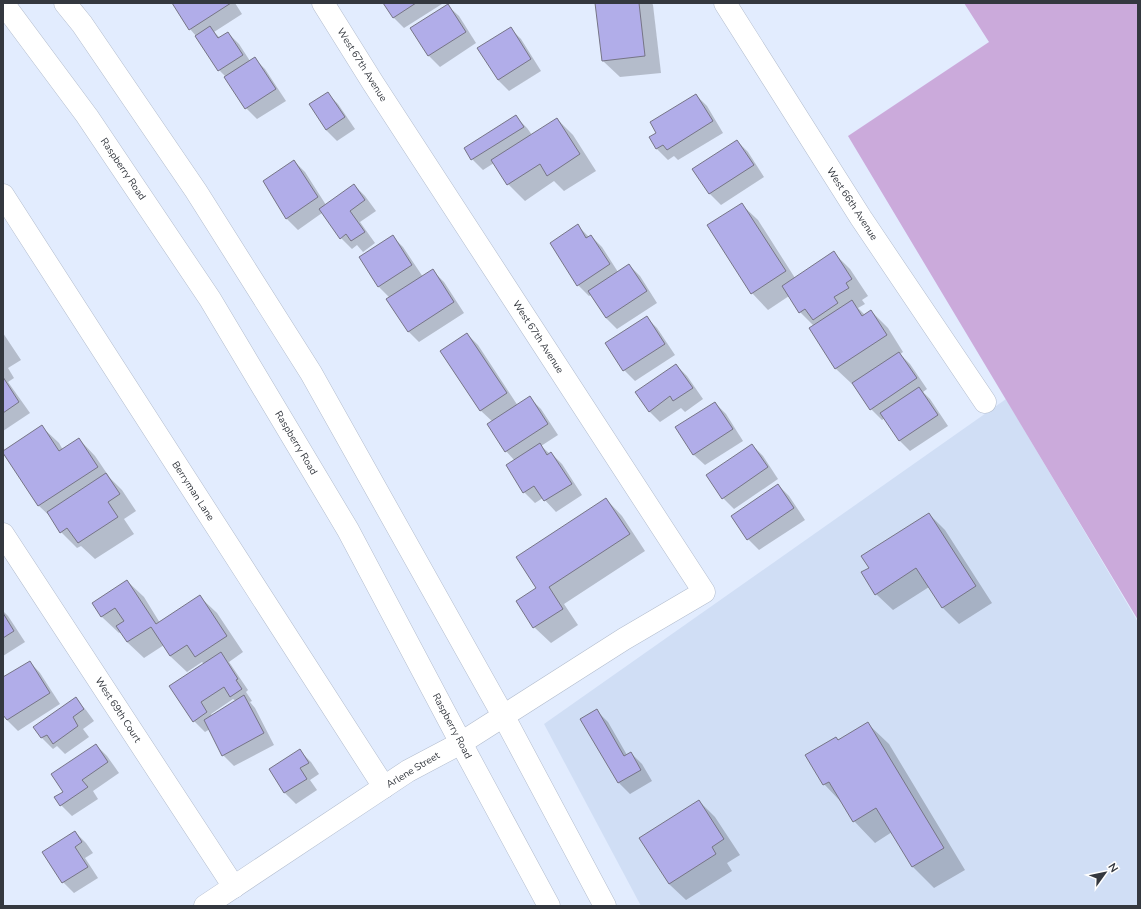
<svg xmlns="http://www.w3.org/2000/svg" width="1141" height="909" viewBox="0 0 1141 909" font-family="'Nunito Sans',sans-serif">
<rect width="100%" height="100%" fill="#e2ecfe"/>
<path fill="#d0def5" d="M 1006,399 L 1138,622 L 1138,906 L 641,906 L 544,724 Z"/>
<path fill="#cbaadb" d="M 964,3 L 1138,3 L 1138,620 L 848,136 L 989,42 Z"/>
<g fill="#0003" fill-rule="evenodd">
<path d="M 173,3 L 235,3 L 242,14 L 214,32 L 220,38 L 228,33 L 239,44 L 250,61 L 254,58 L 265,69 L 286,101 L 257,119 L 246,108 L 226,77 L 219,70 L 196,36 L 190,29 Z"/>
<path d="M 384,3 L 441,3 L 442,4 L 404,28 L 393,17 Z"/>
<path d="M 596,3 L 652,3 L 653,5 L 661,73 L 620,77 L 603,61 Z"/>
<path d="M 448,6 L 459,16 L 476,43 L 440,67 L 429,56 L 412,29 Z"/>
<path d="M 510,28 L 521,39 L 541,71 L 509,91 L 498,80 Z"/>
<path d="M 327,93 L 338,104 L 355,129 L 337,141 L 326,130 Z"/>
<path d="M 696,95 L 707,106 L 723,133 L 678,160 L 674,156 L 668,160 L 657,149 L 650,138 L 658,133 Z"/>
<path d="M 516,117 L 527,128 L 532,135 L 557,119 L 573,135 L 596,171 L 564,191 L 554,181 L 525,201 L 508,184 L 494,163 L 483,170 L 472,159 Z"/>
<path d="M 737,141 L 748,152 L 764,177 L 721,205 L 710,194 L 694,169 Z"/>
<path d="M 294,161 L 305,172 L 326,205 L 354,185 L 365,196 L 376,211 L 360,222 L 375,243 L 363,252 L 357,245 L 352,249 L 341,238 L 322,213 L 298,230 L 287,219 L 265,182 Z"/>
<path d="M 741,204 L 758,220 L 795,278 L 834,253 L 850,269 L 868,296 L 862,300 L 865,304 L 858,308 L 865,315 L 871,311 L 888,328 L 903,352 L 900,354 L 910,364 L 927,389 L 923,392 L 930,399 L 948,426 L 910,451 L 899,440 L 885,418 L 882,420 L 871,409 L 853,384 L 852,384 L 835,368 L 814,326 L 800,312 L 789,296 L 768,310 L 752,293 Z"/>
<path d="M 578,226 L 589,237 L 591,236 L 602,247 L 618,272 L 629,265 L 640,276 L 657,303 L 617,329 L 606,318 L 591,295 L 589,296 L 578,285 Z"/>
<path d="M 392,236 L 403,247 L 423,277 L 433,271 L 444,282 L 464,313 L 419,342 L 408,331 L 390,298 L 379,287 L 360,257 Z"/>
<path d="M 646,317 L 657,328 L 675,355 L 635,381 L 624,370 Z"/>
<path d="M 3,333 L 21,360 L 8,368 L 14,378 L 8,382 L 30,413 L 3,431 Z"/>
<path d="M 467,334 L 478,345 L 518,406 L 530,398 L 541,409 L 558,435 L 541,446 L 550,454 L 551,453 L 562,464 L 582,495 L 556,512 L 543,498 L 535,503 L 524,492 L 515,461 L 506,451 L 493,422 L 480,410 Z"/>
<path d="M 676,365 L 687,376 L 703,399 L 685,412 L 681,408 L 660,422 L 649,411 Z"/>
<path d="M 715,403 L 726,414 L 743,441 L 705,465 L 694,455 L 677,427 Z"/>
<path d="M 42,427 L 59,443 L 63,450 L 79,439 L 95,456 L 110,478 L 122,490 L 136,511 L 124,519 L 134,534 L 95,559 L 81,546 L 77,548 L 61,532 L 53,519 L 39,506 L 3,452 Z"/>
<path d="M 752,445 L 763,456 L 778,479 L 734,509 L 723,498 Z"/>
<path d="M 778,485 L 789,496 L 805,520 L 759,550 L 748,539 L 732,516 Z"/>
<path d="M 606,499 L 622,516 L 645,551 L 564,604 L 578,625 L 551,643 L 534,627 L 537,588 Z"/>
<path d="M 929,514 L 945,530 L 992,603 L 959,624 L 942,607 L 929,587 L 893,610 L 876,594 L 870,568 Z"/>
<path d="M 127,581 L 144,597 L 160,623 L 200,597 L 217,613 L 243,652 L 229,662 L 248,690 L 246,692 L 252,701 L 250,702 L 255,708 L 274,745 L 234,766 L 223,755 L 210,729 L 205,732 L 194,721 L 204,664 L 202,662 L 187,672 L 170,656 L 164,645 L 144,658 L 127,642 L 121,632 L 119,633 L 102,617 L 93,603 ZM 233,699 L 236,701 L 212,716 L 211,714 Z"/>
<path d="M 3,611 L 8,616 L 25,642 L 3,656 Z"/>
<path d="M 30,662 L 40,673 L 60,704 L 18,731 L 7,720 L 3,713 L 3,679 Z"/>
<path d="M 75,699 L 86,710 L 94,721 L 83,729 L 89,737 L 65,754 L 57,746 L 53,749 L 42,738 L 35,728 Z"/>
<path d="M 597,711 L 608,722 L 627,755 L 631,753 L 642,764 L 652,781 L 630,794 L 619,783 L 582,719 Z"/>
<path d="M 867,723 L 889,744 L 965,870 L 934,888 L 913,867 L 892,832 L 875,843 L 854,821 L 842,803 L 824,784 L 836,738 L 839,740 Z"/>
<path d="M 96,745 L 107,756 L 119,773 L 93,791 L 98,799 L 72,816 L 61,805 L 64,792 Z"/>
<path d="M 300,751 L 311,762 L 319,774 L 310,780 L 317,790 L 296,804 L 285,793 L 270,770 Z"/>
<path d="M 699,801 L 715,817 L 740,855 L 727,863 L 732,871 L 686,900 L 669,884 Z"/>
<path d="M 75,832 L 86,843 L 93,853 L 85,858 L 98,878 L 74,893 L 63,882 L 44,852 Z"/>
</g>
<g fill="#b1ade9" stroke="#767586">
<path d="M 172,3 L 231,3 L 189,30 Z"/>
<path d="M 383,3 L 416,3 L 393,18 Z"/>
<path d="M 595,3 L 639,3 L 645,56 L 602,61 Z"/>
<path d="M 448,4 L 466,32 L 428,56 L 410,28 Z"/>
<path d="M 210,26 L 218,38 L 228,32 L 243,55 L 218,71 L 195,36 Z"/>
<path d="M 511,27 L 531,59 L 498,80 L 477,48 Z"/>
<path d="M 255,57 L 276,89 L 245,109 L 224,77 Z"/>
<path d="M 328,92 L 345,117 L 326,130 L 309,104 Z"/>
<path d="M 696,94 L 713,121 L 667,150 L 663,145 L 656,149 L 649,137 L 656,133 L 650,122 Z"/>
<path d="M 516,115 L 524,127 L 471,160 L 464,148 Z"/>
<path d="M 557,118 L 580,154 L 547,176 L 540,164 L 507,185 L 491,160 Z"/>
<path d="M 737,140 L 754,165 L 709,194 L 692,169 Z"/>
<path d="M 294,160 L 318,197 L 286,219 L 263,181 Z"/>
<path d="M 354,184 L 365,200 L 350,211 L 365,232 L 351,241 L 346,234 L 340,239 L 319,209 Z"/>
<path d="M 742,203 L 786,271 L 751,294 L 707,225 Z"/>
<path d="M 578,224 L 586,238 L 591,235 L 610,264 L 577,286 L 550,243 Z"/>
<path d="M 393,235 L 412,265 L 378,287 L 359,257 Z"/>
<path d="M 834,251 L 852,279 L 846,283 L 849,288 L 834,297 L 838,303 L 813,320 L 805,309 L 799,313 L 782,286 Z"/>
<path d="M 629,264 L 647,291 L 606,318 L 588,291 Z"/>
<path d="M 433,269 L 454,302 L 408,332 L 386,299 Z"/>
<path d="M 852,300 L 862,316 L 871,310 L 887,335 L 835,369 L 809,328 Z"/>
<path d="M 647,316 L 665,344 L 623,371 L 605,343 Z"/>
<path d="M 467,333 L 507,393 L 480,411 L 440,351 Z"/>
<path d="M 899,352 L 917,378 L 870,410 L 852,383 Z"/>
<path d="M 676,364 L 693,388 L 673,401 L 670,396 L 649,412 L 635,392 Z"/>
<path d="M 3,377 L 19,402 L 3,413 Z"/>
<path d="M 919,387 L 938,415 L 899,441 L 880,413 Z"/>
<path d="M 530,396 L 548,424 L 505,452 L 487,424 Z"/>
<path d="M 715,402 L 733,429 L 693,455 L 675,427 Z"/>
<path d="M 42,425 L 59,451 L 79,438 L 98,467 L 38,506 L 3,453 L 3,451 Z"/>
<path d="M 540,443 L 547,455 L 551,452 L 572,484 L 544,501 L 534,486 L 523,493 L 506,465 Z"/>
<path d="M 752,444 L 768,467 L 722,499 L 706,475 Z"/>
<path d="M 106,473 L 120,494 L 108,502 L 118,517 L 78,543 L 67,528 L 60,533 L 47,512 Z"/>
<path d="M 778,484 L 794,508 L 747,540 L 731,516 Z"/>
<path d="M 606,498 L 630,534 L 549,587 L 563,609 L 533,628 L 516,601 L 536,588 L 516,557 Z"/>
<path d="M 929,513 L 976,586 L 942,608 L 916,568 L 875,595 L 861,572 L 869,568 L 861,556 Z"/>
<path d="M 127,580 L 156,624 L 200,595 L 227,636 L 195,657 L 187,645 L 170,656 L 151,627 L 127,642 L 116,626 L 124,621 L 115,608 L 101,617 L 92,603 Z"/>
<path d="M 3,613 L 14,631 L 3,638 Z"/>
<path d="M 221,652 L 238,679 L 236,680 L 242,689 L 230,697 L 224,687 L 201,702 L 207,712 L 193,722 L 169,686 Z"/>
<path d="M 30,661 L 50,693 L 7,720 L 3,715 L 3,677 Z"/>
<path d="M 244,695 L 264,733 L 222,756 L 204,720 Z"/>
<path d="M 76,697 L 84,709 L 73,717 L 78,726 L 53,744 L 47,735 L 41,738 L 33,727 Z"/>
<path d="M 597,709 L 624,756 L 631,752 L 641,770 L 618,783 L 580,719 Z"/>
<path d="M 868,722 L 944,848 L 912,867 L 876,808 L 853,822 L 829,782 L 823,785 L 805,755 L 836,737 L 838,740 Z"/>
<path d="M 96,744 L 108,762 L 82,780 L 88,787 L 60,806 L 54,797 L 63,792 L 51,774 Z"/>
<path d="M 300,749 L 309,763 L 300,768 L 307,779 L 284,793 L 269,769 Z"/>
<path d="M 699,800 L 724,839 L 712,847 L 716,854 L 669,884 L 639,838 Z"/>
<path d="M 75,831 L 82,842 L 75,847 L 88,867 L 62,883 L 42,852 Z"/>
</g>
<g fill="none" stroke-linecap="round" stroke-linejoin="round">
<g stroke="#b3bdce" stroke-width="23">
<g id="minor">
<path d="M 725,3 L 861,218 L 985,402"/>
<path d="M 3,195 L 384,787"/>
<path d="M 3,534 L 234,887"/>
<path d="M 205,906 L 408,771 L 461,743 L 624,639 L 704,592 L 373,83 L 323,3"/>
</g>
</g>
<g stroke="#b3bdce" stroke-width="23">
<g id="major">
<path d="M 3,3 L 87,116 L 210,299 L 348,530 L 461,743 L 549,906"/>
<path d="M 65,3 L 82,24 L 196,191 L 311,373 L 504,717 L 605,906"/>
</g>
</g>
<use href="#minor" stroke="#fff" stroke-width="22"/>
<use href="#major" stroke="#fff" stroke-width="22"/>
</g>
<g text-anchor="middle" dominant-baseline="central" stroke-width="3.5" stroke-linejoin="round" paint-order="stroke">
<g font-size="10" fill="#34383f" stroke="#fff">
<text transform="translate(362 65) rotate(58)">West 67th Avenue</text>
<text transform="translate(123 169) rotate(56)">Raspberry Road</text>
<text transform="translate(852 204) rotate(57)">West 66th Avenue</text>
<text transform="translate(538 337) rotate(57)">West 67th Avenue</text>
<text transform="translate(296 443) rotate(59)">Raspberry Road</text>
<text transform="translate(193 491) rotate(57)">Berryman Lane</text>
<text transform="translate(118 710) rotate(57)">West 69th Court</text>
<text transform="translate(452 726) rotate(62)">Raspberry Road</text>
<text transform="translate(413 770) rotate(-31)">Arlene Street</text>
</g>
</g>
<rect width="1141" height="909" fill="none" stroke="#34383f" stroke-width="8"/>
<g transform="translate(1105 873) rotate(57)" stroke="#ffffff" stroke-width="3" paint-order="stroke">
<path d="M0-3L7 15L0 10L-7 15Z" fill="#34383f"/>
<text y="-6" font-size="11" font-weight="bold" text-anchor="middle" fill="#34383f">N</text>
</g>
</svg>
